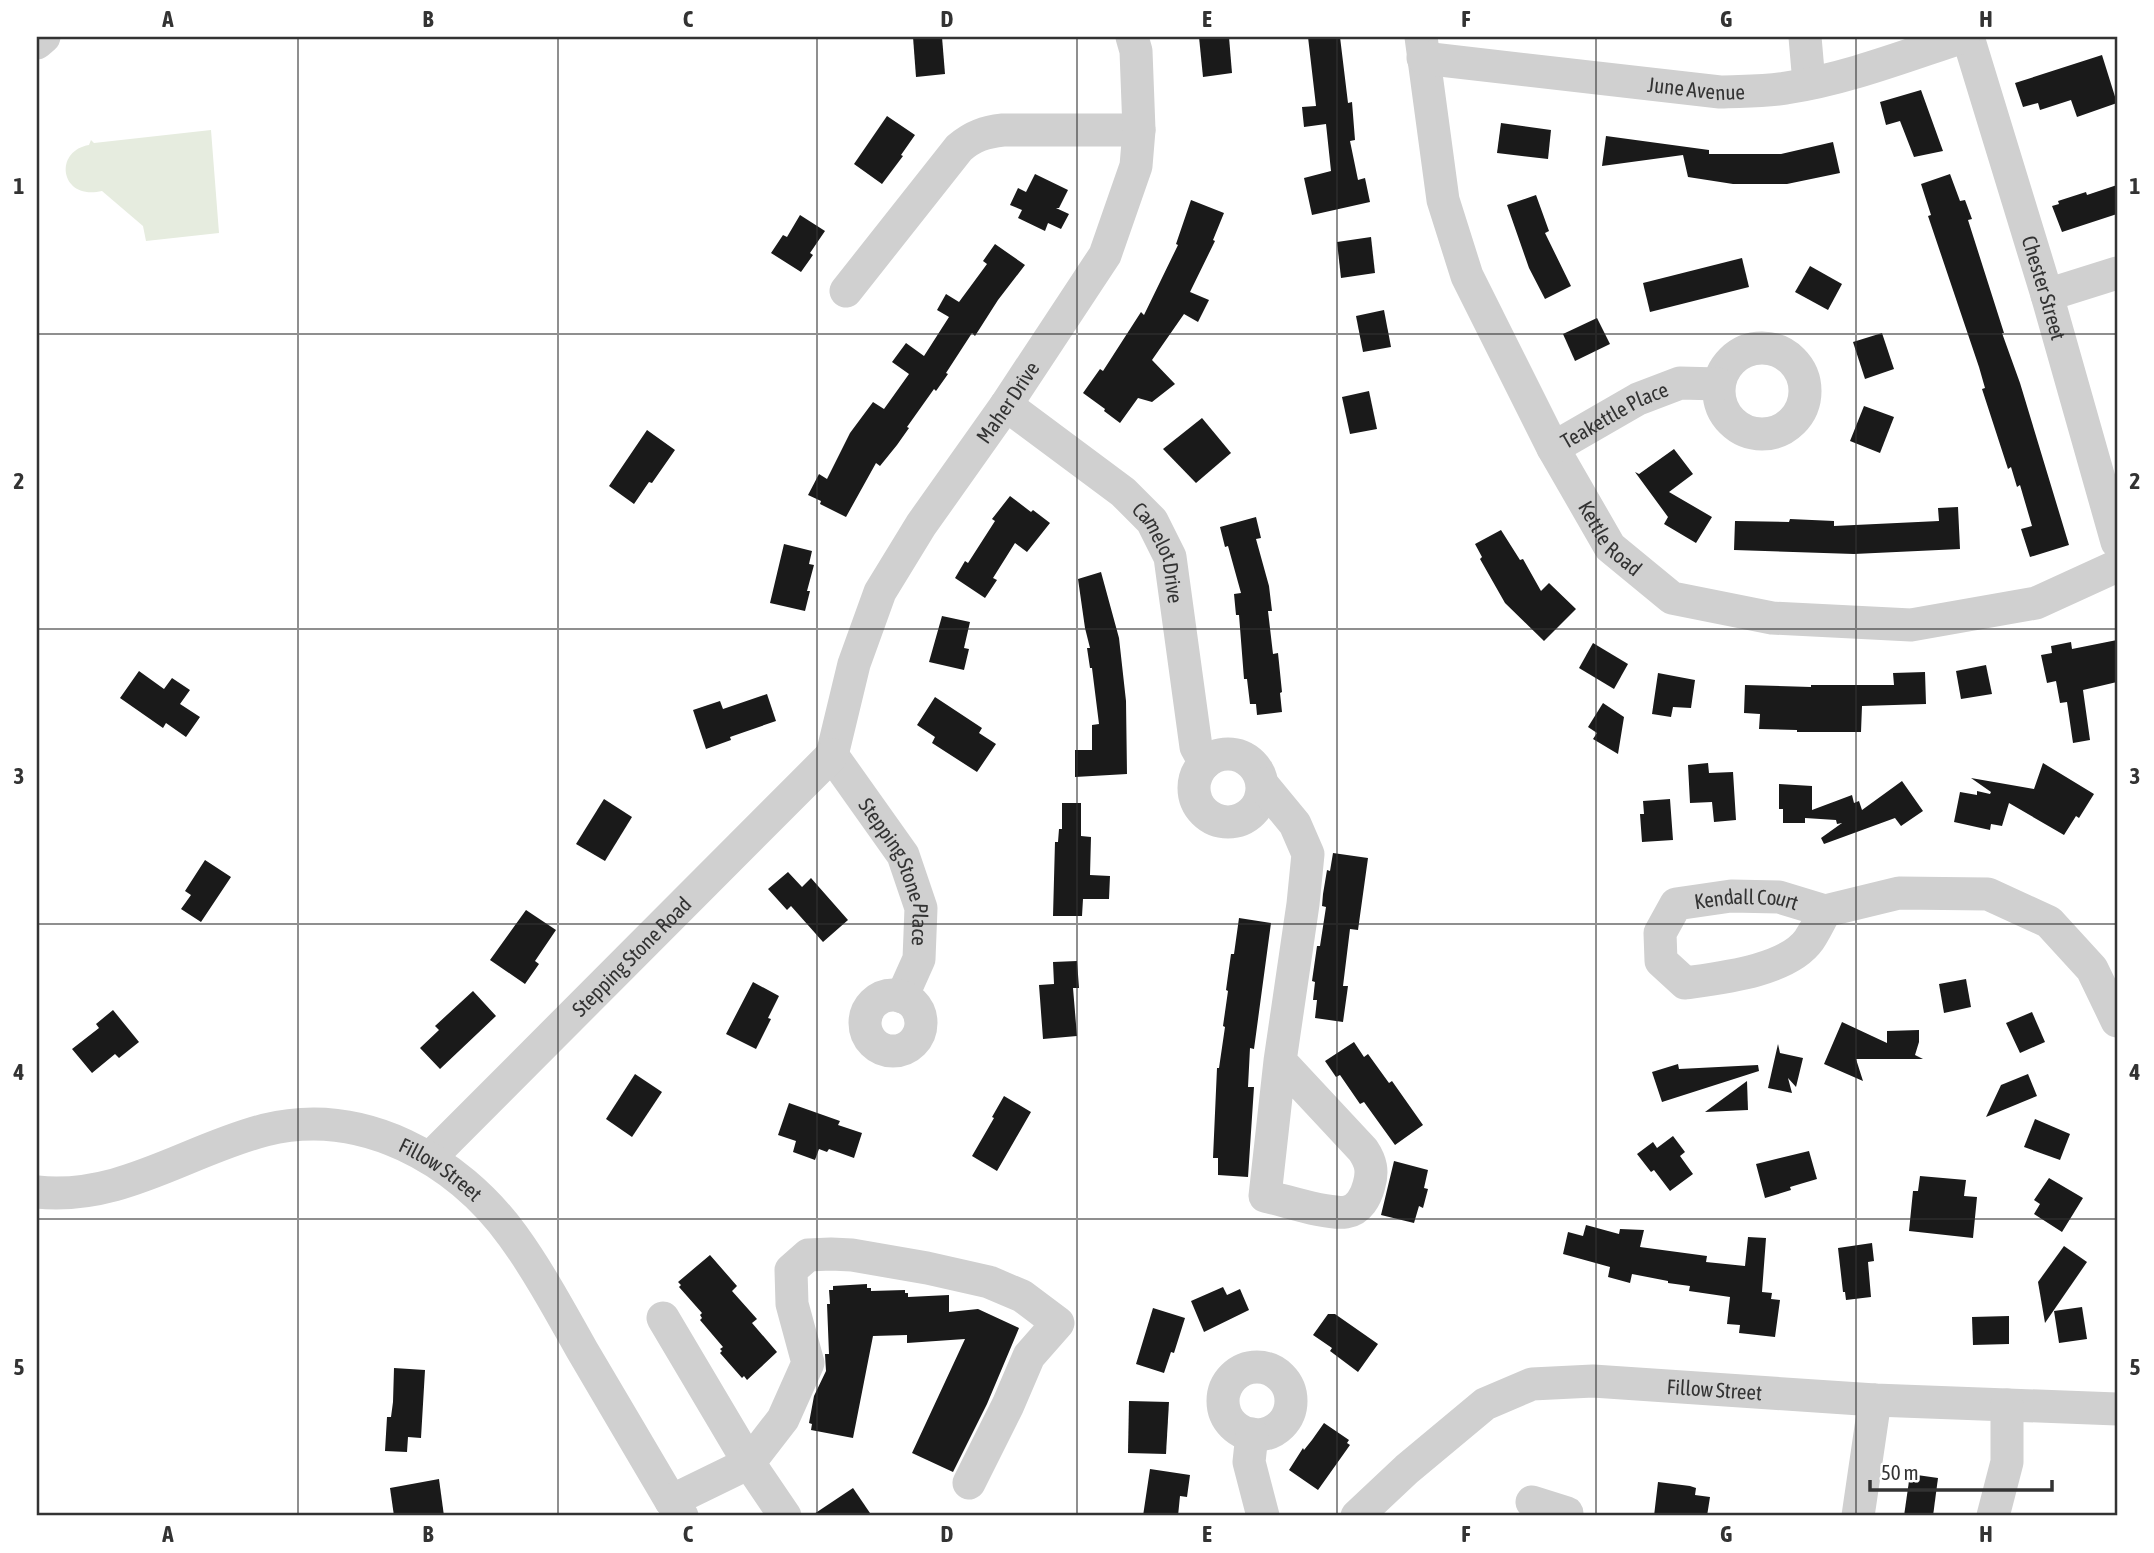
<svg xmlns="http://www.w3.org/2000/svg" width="2154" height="1553" viewBox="0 0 2154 1553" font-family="'Asap Condensed',sans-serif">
<rect width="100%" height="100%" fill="#fff"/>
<path fill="#e6ecdf" d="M 211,130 L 219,233 L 146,241 L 143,226 L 102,191 C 60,201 53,151 89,145 L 91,140 L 94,143 Z"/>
<g fill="#1a1a1a">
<path d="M 913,37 L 942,37 L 945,74 L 916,77 Z"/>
<path d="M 1199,37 L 1229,37 L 1232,73 L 1203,77 Z"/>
<path d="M 1308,37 L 1340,37 L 1348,103 L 1352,102 L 1355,140 L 1350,141 L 1358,180 L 1365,178 L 1370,202 L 1312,215 L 1304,178 L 1331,171 L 1326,124 L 1304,127 L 1302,107 L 1316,106 Z"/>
<path d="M 2102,55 L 2117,103 L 2077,117 L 2071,100 L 2040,110 L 2038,103 L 2023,107 L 2015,83 Z"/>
<path d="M 1921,90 L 1943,151 L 1914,157 L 1900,121 L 1886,125 L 1880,102 Z"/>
<path d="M 887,116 L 915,135 L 901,155 L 903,156 L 882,184 L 854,164 Z"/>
<path d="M 1501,123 L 1551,130 L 1548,159 L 1497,153 Z"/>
<path d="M 1606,136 L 1709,150 L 1709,154 L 1781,154 L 1833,142 L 1840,173 L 1787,184 L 1733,184 L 1688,177 L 1683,155 L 1602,166 Z"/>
<path d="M 1035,174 L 1068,190 L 1059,208 L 1056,208 L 1069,214 L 1061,229 L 1048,223 L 1045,231 L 1018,218 L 1022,210 L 1010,205 L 1018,188 L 1026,192 Z"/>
<path d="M 1950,174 L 1960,201 L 1965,200 L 1972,219 L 1968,220 L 2004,333 L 2002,333 L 2020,383 L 2069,545 L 2030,557 L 2021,529 L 2032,526 L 2020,485 L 2017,487 L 2011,467 L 2008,469 L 1982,389 L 1985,388 L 1979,367 L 1928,216 L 1931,215 L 1921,184 Z"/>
<path d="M 2117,185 L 2117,214 L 2062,232 L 2052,206 L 2059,204 L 2058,201 L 2086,192 L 2087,195 Z"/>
<path d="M 1536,195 L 1549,231 L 1545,233 L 1571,286 L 1545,299 L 1529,268 L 1507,205 Z"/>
<path d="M 1191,200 L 1224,213 L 1213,240 L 1215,241 L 1190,292 L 1209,300 L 1198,322 L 1184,314 L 1152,360 L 1175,384 L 1152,402 L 1138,398 L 1120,423 L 1104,411 L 1105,409 L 1083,393 L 1100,369 L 1103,371 L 1141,312 L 1144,315 L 1178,245 L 1176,244 Z"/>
<path d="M 800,215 L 825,231 L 810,253 L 813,255 L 801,272 L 771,253 L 783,235 L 787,237 Z"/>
<path d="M 1371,237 L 1375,273 L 1341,278 L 1337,242 Z"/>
<path d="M 995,244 L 1025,265 L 998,300 L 975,336 L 972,333 L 946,373 L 948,374 L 936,391 L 934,389 L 907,427 L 909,428 L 897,445 L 880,466 L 876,463 L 846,517 L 820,504 L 821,501 L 808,495 L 819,474 L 827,479 L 850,433 L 873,402 L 884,409 L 909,374 L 892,362 L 906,343 L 924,356 L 949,317 L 937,310 L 946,294 L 959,302 L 987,264 L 983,261 Z"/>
<path d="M 1742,258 L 1749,287 L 1650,312 L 1643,283 Z"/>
<path d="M 1810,266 L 1842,284 L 1828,310 L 1795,292 Z"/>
<path d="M 1384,310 L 1391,347 L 1363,352 L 1356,316 Z"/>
<path d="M 1597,318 L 1610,344 L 1575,361 L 1563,334 Z"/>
<path d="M 1882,333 L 1894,369 L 1865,379 L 1853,342 Z"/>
<path d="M 1369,391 L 1377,429 L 1350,434 L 1342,397 Z"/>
<path d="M 1864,406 L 1894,417 L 1880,453 L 1850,441 Z"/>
<path d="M 1202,418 L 1231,453 L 1196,483 L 1163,449 Z"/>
<path d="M 647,430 L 675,450 L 652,483 L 649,482 L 634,504 L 609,486 Z"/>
<path d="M 1674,449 L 1693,474 L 1669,492 L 1712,517 L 1696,543 L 1664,524 L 1668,517 L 1635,472 L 1639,474 Z"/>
<path d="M 1010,496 L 1031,512 L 1033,510 L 1050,523 L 1027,552 L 1015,543 L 993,578 L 997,580 L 985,598 L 955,578 L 965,561 L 968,563 L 995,521 L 992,519 Z"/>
<path d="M 1958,507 L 1960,549 L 1854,554 L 1734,550 L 1735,521 L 1789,522 L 1790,519 L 1834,521 L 1834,526 L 1939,521 L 1938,508 Z"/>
<path d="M 1256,517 L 1261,538 L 1256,539 L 1269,586 L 1272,611 L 1268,611 L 1273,654 L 1278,653 L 1282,692 L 1280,693 L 1282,712 L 1257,715 L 1256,704 L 1250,704 L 1247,679 L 1244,679 L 1239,615 L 1236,615 L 1234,594 L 1241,593 L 1228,546 L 1225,547 L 1220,527 Z"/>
<path d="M 1501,530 L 1520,560 L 1523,559 L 1541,591 L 1549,583 L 1576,609 L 1544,641 L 1505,603 L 1480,559 L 1482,557 L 1475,544 Z"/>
<path d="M 784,544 L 812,551 L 809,564 L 814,565 L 807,591 L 810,591 L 805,611 L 770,603 Z"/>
<path d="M 1101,572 L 1119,638 L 1126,701 L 1127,774 L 1075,777 L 1075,750 L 1092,750 L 1092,725 L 1099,724 L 1092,668 L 1090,668 L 1087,648 L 1090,648 L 1085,628 L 1078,579 Z"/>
<path d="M 942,616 L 970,622 L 964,648 L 969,649 L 964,670 L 929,662 Z"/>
<path d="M 2117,640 L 2117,682 L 2083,690 L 2090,740 L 2073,743 L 2067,702 L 2060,703 L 2056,681 L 2047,683 L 2041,655 L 2052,653 L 2051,646 L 2071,642 L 2072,649 Z"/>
<path d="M 1593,643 L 1628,664 L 1614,689 L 1579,668 Z"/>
<path d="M 1986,665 L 1992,694 L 1961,699 L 1956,671 Z"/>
<path d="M 139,671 L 164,689 L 172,678 L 190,690 L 180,704 L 200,717 L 186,737 L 166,723 L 163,728 L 120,698 Z"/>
<path d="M 1925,672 L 1926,704 L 1862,706 L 1861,732 L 1797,732 L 1797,730 L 1759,729 L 1760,714 L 1744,713 L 1745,685 L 1811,687 L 1811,685 L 1894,685 L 1893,673 Z"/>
<path d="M 1658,673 L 1695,680 L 1691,708 L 1673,707 L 1671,717 L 1652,714 Z"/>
<path d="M 767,694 L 776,721 L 730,737 L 731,740 L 706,749 L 693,710 L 720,701 L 723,709 Z"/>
<path d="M 935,697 L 982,728 L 979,733 L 996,744 L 977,772 L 932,743 L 935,737 L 917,725 Z"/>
<path d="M 1603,703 L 1624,717 L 1618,754 L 1593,739 L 1597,733 L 1588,727 Z"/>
<path d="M 1708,763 L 1709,773 L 1733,772 L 1736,820 L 1714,822 L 1712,802 L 1690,803 L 1688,765 Z"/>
<path d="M 2043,763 L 2094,794 L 2079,818 L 2076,816 L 2064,835 L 2009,803 L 2002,826 L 1991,824 L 1990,830 L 1954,822 L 1960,792 L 1977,795 L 1977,791 L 1990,794 L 1991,792 L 1971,778 L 2034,789 Z"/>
<path d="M 1902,781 L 1923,811 L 1901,826 L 1895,818 L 1824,844 L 1821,838 L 1842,823 L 1837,824 L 1836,820 L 1805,818 L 1805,823 L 1783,823 L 1783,809 L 1779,809 L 1779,784 L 1812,786 L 1812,810 L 1852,795 L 1854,803 L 1859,801 L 1862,810 Z"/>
<path d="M 604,799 L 632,817 L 605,861 L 576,844 Z"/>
<path d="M 1670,799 L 1673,840 L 1642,842 L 1640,814 L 1644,814 L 1643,801 Z"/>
<path d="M 1062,803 L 1081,803 L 1081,836 L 1091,837 L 1090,875 L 1110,876 L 1109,899 L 1083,899 L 1082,916 L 1053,916 L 1055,842 L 1058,842 L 1059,829 L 1062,829 Z"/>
<path d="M 1333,853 L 1368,858 L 1358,930 L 1350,929 L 1343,986 L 1348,986 L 1343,1022 L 1315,1018 L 1317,1000 L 1313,1000 L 1315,982 L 1312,981 L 1317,946 L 1320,946 L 1326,907 L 1322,906 L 1323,894 L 1327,870 L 1330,871 Z"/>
<path d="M 205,860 L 231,877 L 201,922 L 181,909 L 191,895 L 185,891 Z"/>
<path d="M 788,872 L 802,887 L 811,878 L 848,920 L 823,942 L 791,906 L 787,910 L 768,889 Z"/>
<path d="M 526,910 L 556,930 L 535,961 L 539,964 L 525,984 L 490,960 Z"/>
<path d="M 1239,918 L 1271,923 L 1254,1049 L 1250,1048 L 1248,1087 L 1254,1087 L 1248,1177 L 1218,1175 L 1218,1158 L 1213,1158 L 1217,1068 L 1219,1068 L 1225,1027 L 1223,1026 L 1228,991 L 1226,990 L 1231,954 L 1234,954 Z"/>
<path d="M 1077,961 L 1079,988 L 1073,988 L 1077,1036 L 1043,1039 L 1039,985 L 1054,984 L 1053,962 Z"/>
<path d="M 1966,979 L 1971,1007 L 1944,1013 L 1939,984 Z"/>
<path d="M 753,982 L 779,996 L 768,1018 L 771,1019 L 756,1049 L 726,1034 Z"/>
<path d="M 473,991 L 496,1016 L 440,1069 L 420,1048 L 439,1030 L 435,1026 Z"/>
<path d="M 113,1010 L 139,1042 L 119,1058 L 115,1054 L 92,1073 L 72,1049 L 99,1028 L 96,1024 Z"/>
<path d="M 2032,1012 L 2045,1042 L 2020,1053 L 2006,1023 Z"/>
<path d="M 1842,1022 L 1887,1043 L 1887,1031 L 1919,1030 L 1919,1042 L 1915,1055 L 1923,1059 L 1856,1059 L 1863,1081 L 1824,1064 Z"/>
<path d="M 1354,1042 L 1364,1057 L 1368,1054 L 1389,1083 L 1392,1081 L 1423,1125 L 1395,1145 L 1364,1102 L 1360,1104 L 1340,1075 L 1336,1077 L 1325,1061 Z"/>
<path d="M 1778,1044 L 1780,1053 L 1803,1058 L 1796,1087 L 1788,1078 L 1792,1093 L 1768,1088 Z"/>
<path d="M 1678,1064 L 1679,1069 L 1758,1065 L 1759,1071 L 1662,1102 L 1652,1072 Z"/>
<path d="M 635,1074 L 662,1092 L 632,1137 L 606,1119 Z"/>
<path d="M 2028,1074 L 2037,1096 L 1986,1117 L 2001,1085 Z"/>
<path d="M 1747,1081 L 1748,1110 L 1705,1112 Z"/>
<path d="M 1004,1096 L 1031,1112 L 997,1171 L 972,1156 L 994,1118 L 992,1117 Z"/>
<path d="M 789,1103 L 840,1121 L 838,1125 L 862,1133 L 854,1158 L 829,1149 L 827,1152 L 819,1149 L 815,1160 L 793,1152 L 796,1141 L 778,1135 Z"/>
<path d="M 2035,1119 L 2070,1134 L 2060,1160 L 2024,1147 Z"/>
<path d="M 1673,1136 L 1685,1152 L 1680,1156 L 1693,1174 L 1670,1191 L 1654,1170 L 1651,1172 L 1637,1154 L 1653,1142 L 1657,1148 Z"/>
<path d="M 1809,1151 L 1817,1179 L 1790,1187 L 1791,1190 L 1765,1198 L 1756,1164 Z"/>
<path d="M 1394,1161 L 1428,1170 L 1424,1188 L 1428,1189 L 1423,1208 L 1419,1206 L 1414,1223 L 1381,1215 Z"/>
<path d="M 1920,1176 L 1966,1180 L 1964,1196 L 1977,1197 L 1973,1238 L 1909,1231 L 1913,1191 L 1918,1191 Z"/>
<path d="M 2049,1178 L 2083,1198 L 2062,1232 L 2034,1214 L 2040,1204 L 2034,1200 Z"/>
<path d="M 1586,1225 L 1619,1234 L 1620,1229 L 1644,1230 L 1640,1247 L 1707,1256 L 1706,1262 L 1745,1266 L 1748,1237 L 1766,1238 L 1762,1292 L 1772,1293 L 1771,1299 L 1780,1300 L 1775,1337 L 1739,1333 L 1740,1325 L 1727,1324 L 1730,1297 L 1689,1291 L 1690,1286 L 1668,1283 L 1668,1281 L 1632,1274 L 1630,1283 L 1608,1277 L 1610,1267 L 1563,1254 L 1568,1232 L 1583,1236 Z"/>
<path d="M 1872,1243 L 1874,1261 L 1868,1262 L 1871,1297 L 1846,1300 L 1845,1292 L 1843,1292 L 1838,1248 Z"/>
<path d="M 2064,1246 L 2087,1262 L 2045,1323 L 2038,1282 Z"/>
<path d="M 710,1255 L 737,1286 L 732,1291 L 757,1319 L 752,1323 L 777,1352 L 747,1380 L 744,1376 L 742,1378 L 720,1353 L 722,1351 L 720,1349 L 723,1347 L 700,1320 L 702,1318 L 700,1315 L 702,1313 L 679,1287 L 681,1285 L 678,1282 Z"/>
<path d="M 867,1284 L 867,1288 L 871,1288 L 871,1291 L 905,1290 L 905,1293 L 908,1293 L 908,1297 L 949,1295 L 949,1312 L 978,1309 L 1019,1328 L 987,1404 L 953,1472 L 912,1453 L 965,1339 L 907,1343 L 907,1335 L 873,1336 L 853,1438 L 811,1430 L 812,1424 L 809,1423 L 814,1396 L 826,1371 L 825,1354 L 829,1354 L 827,1304 L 830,1304 L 829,1290 L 833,1290 L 833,1286 Z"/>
<path d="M 1223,1287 L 1227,1295 L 1240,1289 L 1249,1310 L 1204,1332 L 1191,1301 Z"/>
<path d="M 2082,1307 L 2087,1339 L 2059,1343 L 2054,1311 Z"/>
<path d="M 1153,1308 L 1185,1318 L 1174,1353 L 1171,1352 L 1164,1373 L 1136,1364 Z"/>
<path d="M 1328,1314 L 1335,1314 L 1378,1344 L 1358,1372 L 1330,1351 L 1332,1348 L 1313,1335 Z"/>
<path d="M 2009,1316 L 2009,1344 L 1973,1345 L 1972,1317 Z"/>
<path d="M 394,1368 L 425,1370 L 421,1438 L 408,1437 L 407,1452 L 385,1451 L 387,1417 L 391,1417 L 393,1402 Z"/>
<path d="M 1129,1401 L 1169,1402 L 1166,1454 L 1128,1453 Z"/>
<path d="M 1324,1423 L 1349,1440 L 1347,1443 L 1350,1445 L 1318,1490 L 1289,1470 L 1303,1448 L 1304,1450 L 1312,1440 Z"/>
<path d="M 1150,1469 L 1190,1475 L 1187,1497 L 1180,1496 L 1178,1516 L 1143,1516 Z"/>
<path d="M 1910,1474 L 1938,1478 L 1933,1516 L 1904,1516 Z"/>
<path d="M 439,1479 L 444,1516 L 394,1516 L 390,1488 Z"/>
<path d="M 1658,1482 L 1690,1486 L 1696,1488 L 1695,1495 L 1710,1497 L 1707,1516 L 1654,1516 Z"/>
<path d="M 853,1488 L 872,1516 L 811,1516 Z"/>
</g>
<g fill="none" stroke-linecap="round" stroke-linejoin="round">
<g stroke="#d0d0d0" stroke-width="33">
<path id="s1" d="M 1421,37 L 1443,200 L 1467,276 L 1553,448 L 1610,547 L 1672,598 L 1772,618 L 1911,625 L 2036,603 L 2117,566"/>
<path d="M 1805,37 L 1809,83"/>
<path id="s2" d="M 1968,37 L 2047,295 L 2117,542"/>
<path d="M 37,43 L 44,37"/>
<path id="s3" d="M 1423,58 L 1720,92 C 1742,91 1764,92 1786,88 C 1846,79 1905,56 1963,37"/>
<path d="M 846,291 L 959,148 C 973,136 985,132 1003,130 L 1139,130"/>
<path d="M 2047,295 L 2117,273"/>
<circle cx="1762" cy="391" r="43"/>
<path id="s4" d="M 1006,405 L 1123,492 L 1152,521 L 1170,557 L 1196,747 L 1205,763"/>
<path id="s5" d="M 1553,448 L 1638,399 L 1680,383 L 1719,384"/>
<circle cx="1228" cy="788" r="34"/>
<path id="s6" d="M 832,755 L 854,664 L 880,592 L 921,525 L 1006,405 L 1105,255 L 1136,166 L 1139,130 L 1136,51 L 1132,37"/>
<path id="s7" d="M 832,755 L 903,855 L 921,908 L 919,959 L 902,997"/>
<path d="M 1262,784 L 1295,824 L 1308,854 L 1303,904 L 1280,1061 L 1265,1196 C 1284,1200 1327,1215 1346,1212 C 1359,1210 1366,1197 1369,1185 C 1373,1171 1371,1162 1363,1150 L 1280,1061"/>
<path id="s8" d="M 1825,911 C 1820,921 1815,931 1809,940 C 1787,971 1720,978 1685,983 L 1661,961 L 1660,933 L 1676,904 L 1731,896 L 1779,897 L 1825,911 L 1899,893 L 1988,894 L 2049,922 L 2092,969 L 2117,1021"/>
<circle cx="893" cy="1023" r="28"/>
<path id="s9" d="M 430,1158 L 832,755"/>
<path id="s10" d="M 37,1192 C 121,1201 187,1150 265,1130 C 362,1106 457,1159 513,1236 C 539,1272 560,1311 582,1350 C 612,1400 641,1451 671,1501 L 682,1516"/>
<path d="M 663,1318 L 749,1463 L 785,1516"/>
<circle cx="1257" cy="1401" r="34"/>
<path d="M 1252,1434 L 1249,1462 L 1263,1516"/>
<path d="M 671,1501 L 749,1463 L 783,1419 L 808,1363 L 792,1304 L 791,1270 L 808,1255 L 831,1254 L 852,1255 L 927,1268 L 989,1282 L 1022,1296 L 1058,1323 L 1029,1356 L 1008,1405 L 969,1483"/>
<path d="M 1532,1502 L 1567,1513 L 1567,1516"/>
<path id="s11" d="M 1357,1516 L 1407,1469 L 1485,1404 L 1532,1384 L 1593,1381 L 1875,1400 L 2117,1409"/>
<path d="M 1858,1516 L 1875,1400"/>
<path d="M 1993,1516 L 2007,1462 L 2007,1405"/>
</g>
</g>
<path fill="none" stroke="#333" stroke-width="2" stroke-opacity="0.55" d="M 298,37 L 298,1516M 558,37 L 558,1516M 817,37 L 817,1516M 1077,37 L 1077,1516M 1337,37 L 1337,1516M 1596,37 L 1596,1516M 1856,37 L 1856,1516M 37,334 L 2117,334M 37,629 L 2117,629M 37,924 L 2117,924M 37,1219 L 2117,1219"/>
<g text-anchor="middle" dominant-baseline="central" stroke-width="7" stroke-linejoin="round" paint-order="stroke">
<g font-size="21" fill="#333" stroke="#fff">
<text stroke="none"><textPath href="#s3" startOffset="275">June Avenue</textPath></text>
<text stroke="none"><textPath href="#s2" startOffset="262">Chester Street</textPath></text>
<text stroke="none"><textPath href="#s6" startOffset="399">Maher Drive</textPath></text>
<text stroke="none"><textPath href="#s5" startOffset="70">Teakettle Place</textPath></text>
<text stroke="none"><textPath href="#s1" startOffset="544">Kettle Road</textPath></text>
<text stroke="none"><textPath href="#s4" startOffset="219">Camelot Drive</textPath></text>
<text stroke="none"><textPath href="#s7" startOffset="136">Stepping Stone Place</textPath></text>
<text stroke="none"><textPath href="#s8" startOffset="332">Kendall Court</textPath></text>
<text stroke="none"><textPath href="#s9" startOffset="285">Stepping Stone Road</textPath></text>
<text stroke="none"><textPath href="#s10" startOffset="425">Fillow Street</textPath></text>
<text stroke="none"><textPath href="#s11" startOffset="404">Fillow Street</textPath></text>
</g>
</g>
<rect width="2154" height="1553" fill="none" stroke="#ffffff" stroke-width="77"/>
<path d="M1870 1480v10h182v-10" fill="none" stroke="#333333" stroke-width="3.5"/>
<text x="1881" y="1480" font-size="21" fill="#333333" stroke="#ffffff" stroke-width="5" paint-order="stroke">50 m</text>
<rect x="38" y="38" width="2078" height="1476" fill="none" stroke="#333" stroke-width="2.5"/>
<g font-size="23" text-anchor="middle" font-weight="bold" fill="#333">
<text x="168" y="27">A</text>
<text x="428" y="27">B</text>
<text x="688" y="27">C</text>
<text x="947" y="27">D</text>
<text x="1207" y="27">E</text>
<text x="1466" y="27">F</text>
<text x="1726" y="27">G</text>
<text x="1986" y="27">H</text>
<text x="19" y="194">1</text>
<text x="2135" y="194">1</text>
<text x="19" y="489">2</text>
<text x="2135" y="489">2</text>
<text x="19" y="784">3</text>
<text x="2135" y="784">3</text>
<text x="19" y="1080">4</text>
<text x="2135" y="1080">4</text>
<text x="19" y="1375">5</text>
<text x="2135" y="1375">5</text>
<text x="168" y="1542">A</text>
<text x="428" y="1542">B</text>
<text x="688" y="1542">C</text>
<text x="947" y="1542">D</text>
<text x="1207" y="1542">E</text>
<text x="1466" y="1542">F</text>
<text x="1726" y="1542">G</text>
<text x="1986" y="1542">H</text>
</g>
</svg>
